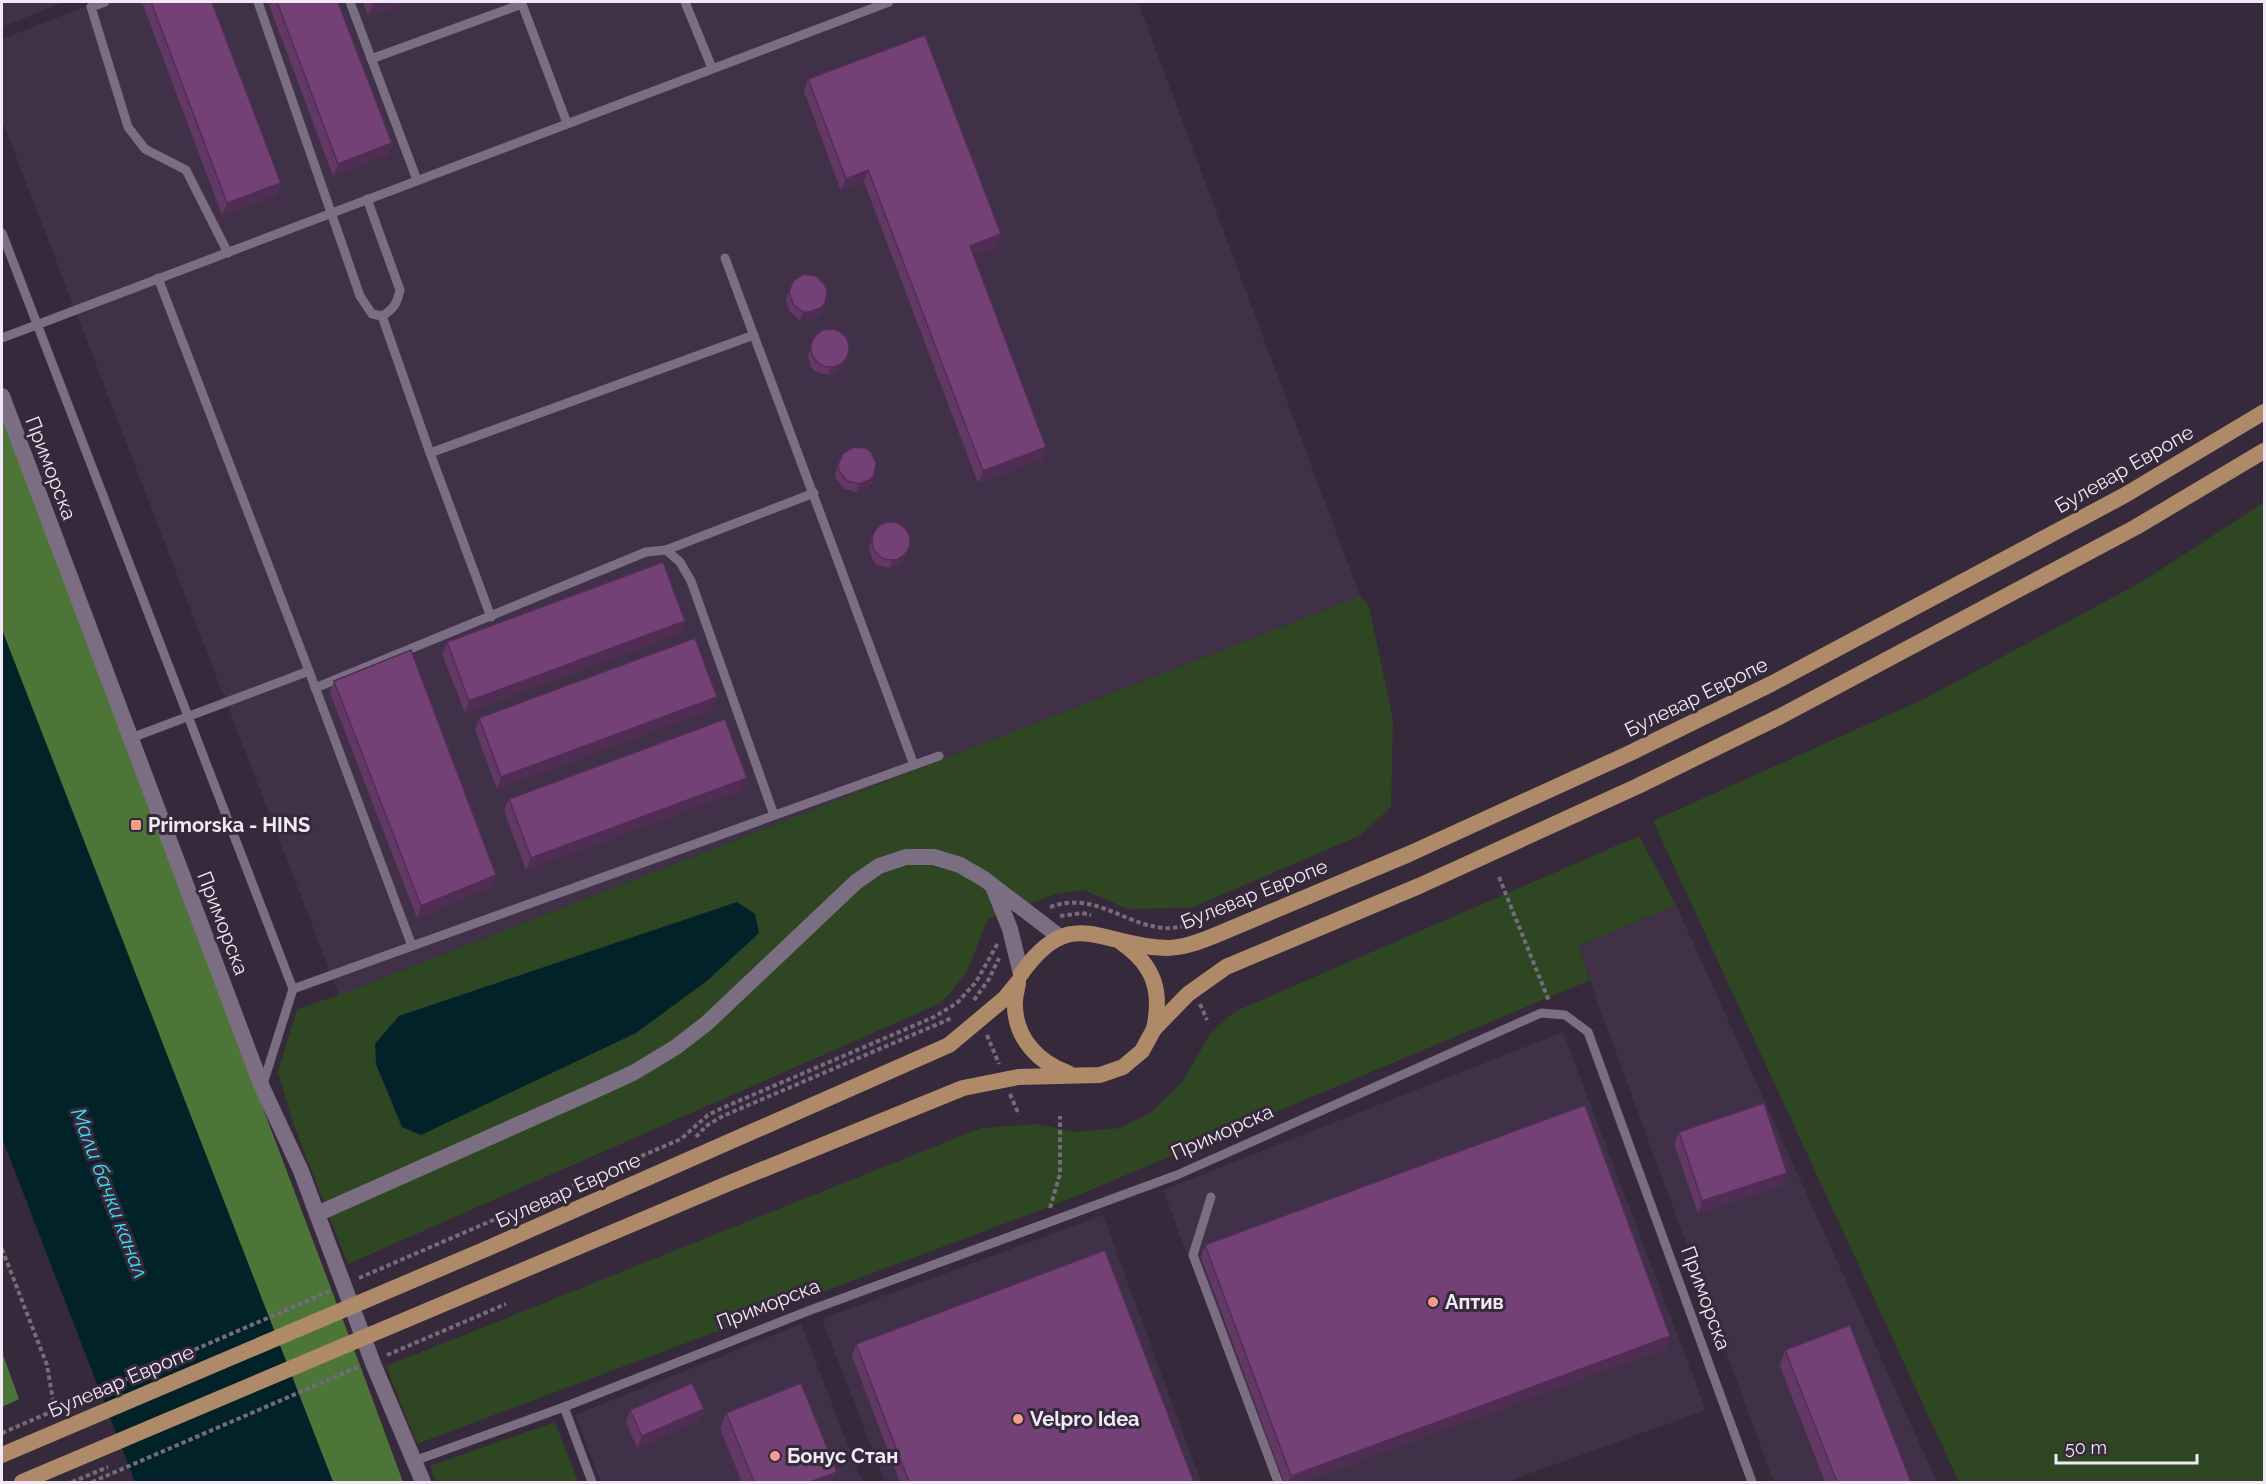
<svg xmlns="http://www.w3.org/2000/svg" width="2266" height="1484" viewBox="0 0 2266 1484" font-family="Raleway,sans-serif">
<rect width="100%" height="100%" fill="#35293b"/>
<g fill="#403148">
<path d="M 2,2 L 64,2 L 2,27 Z"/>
<path d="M 97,2 L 1138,2 L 1360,596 L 339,995 L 2,120 L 2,39 Z"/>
<path d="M 1676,905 L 1937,1482 L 1774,1482 L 1597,1001 L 1579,946 Z"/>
<path d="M 1563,1032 L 1706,1410 L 1506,1482 L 1273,1482 L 1163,1190 Z"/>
<path d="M 1103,1215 L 1201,1482 L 885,1482 L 822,1319 Z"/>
<path d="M 801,1324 L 862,1482 L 601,1482 L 575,1415 Z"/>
</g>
<g fill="#2e4622">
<path d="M 2264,502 L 2264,1482 L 1959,1482 L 1653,821 L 1926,698 L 2145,580 Z"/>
<path d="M 1360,596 L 1369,606 L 1393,720 L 1391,807 L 1361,835 L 1191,908 L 1128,909 L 1084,890 L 1056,894 L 988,919 L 966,974 L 941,1003 L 348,1264 L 293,1123 L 278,1072 L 297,1009 L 339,995 Z"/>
<path d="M 1639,836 L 1676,905 L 1579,946 L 1590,980 L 1062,1202 L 417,1444 L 386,1366 L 981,1128 L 1038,1124 L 1075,1132 L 1120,1128 L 1150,1113 L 1183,1081 L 1210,1034 L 1234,1012 Z"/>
<path d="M 555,1422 L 578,1482 L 436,1482 L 430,1466 Z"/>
</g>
<g fill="#4c7537">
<path d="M 2,416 L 361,1368 L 403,1482 L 333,1482 L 2,630 Z"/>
<path d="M 2,1352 L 19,1399 L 2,1407 Z"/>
</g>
<g fill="#002228">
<path d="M 2,630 L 333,1482 L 135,1482 L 2,1138 Z"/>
<path d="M 737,902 L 755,914 L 759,933 L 708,980 L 636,1033 L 421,1135 L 402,1127 L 376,1064 L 375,1044 L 399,1016 Z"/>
</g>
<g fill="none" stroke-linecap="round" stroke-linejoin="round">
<g stroke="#766b7b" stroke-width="4" stroke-dasharray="4.5 3" stroke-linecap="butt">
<path d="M 1499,877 L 1549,1001"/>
<path d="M 1050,907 C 1095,891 1122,924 1164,928 C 1190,930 1227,909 1251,899"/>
<path d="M 1060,916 L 1082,913 L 1091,915"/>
<path d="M 974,1000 L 989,979 L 999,958"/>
<path d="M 1200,1004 L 1207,1020"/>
<path d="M 987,1035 L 999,1064"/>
<path d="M 1010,1094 L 1019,1115"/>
<path d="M 696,1137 L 706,1126 L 723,1116 L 952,1018"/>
<path d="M 1050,1208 L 1060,1174 L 1060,1116"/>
<path d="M 2,1249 L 47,1365 L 55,1412"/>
<path d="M 359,1278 L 681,1139 L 708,1115 L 720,1109 L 934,1017 L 957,1003 L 976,982 L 998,943"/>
<path d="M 387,1355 L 506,1304"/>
<path d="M 2,1433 L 330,1291"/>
<path d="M 72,1482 L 108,1467"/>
<path d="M 92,1482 L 358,1367"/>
</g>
<g stroke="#7b6e82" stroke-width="9">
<path d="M 105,2 L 91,7 L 128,127 L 145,149 L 186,170 L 228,253"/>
<path d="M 258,2 L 360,296 L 372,314 L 382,316 C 394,309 397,303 400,290 L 367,199"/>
<path d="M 350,2 L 417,180"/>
<path d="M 685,2 L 712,68"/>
<path d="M 371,59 L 522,4 L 567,123"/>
<path d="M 2,233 L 293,989 L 263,1084"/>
<path d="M 725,258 L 914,765"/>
<path d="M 158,278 L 309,671 L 412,946"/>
<path d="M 382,316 L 430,453 L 491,617"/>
<path d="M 2,338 L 889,2"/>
<path d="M 430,453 L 754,335"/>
<path d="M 666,550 L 814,493"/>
<path d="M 315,688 L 646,552 L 666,550 L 680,562 L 691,581 L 774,815"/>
<path d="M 131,738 L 309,671"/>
<path d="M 293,989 L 939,756"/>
<path d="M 1211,1197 L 1193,1255 L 1278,1482"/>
<path d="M 564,1407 L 592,1482"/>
<path d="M 414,1461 L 564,1407 L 808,1311 L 1177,1175 L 1541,1013 L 1565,1015 L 1588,1032 L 1752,1482"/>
</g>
<path stroke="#7b6e82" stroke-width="16" d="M 2,396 L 262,1087 L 301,1171 L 317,1214"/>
<g stroke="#7b6e82" stroke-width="16">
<path d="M 994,889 L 1010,929 L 1021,974"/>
<path d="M 423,1482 L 374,1366 L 317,1214 L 587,1094 L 633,1073 L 676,1047 L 707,1023 L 856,882 L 879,866 L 906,857 L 934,857 L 960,865 L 984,879 L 1060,937"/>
</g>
<g stroke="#af8a68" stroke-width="16">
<path d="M 1122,943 C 1155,966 1162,992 1154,1029"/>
<path d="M 1021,974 C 1072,902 1100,947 1167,948 C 1184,948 1201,941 1216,935 L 1409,854 L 1628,754 L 1771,684 L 2125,495 L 2264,412"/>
<path d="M 1018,983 C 1017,990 1014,999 1015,1007 C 1016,1039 1039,1063 1068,1073"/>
<path d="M 2,1455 L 486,1249 L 949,1045 L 1004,999 L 1018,982"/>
<path d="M 22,1482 L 727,1184 L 963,1088 L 1018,1077 L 1100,1075 L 1123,1067 L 1142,1051 L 1154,1029 L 1188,994 L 1226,967 L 1419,886 L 1638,786 L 1781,716 L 2136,527 L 2264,451"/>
</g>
</g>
<g fill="#633865">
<path d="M 142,2 L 212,2 L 281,183 L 276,195 L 222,215 Z"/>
<path d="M 268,2 L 338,2 L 392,143 L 387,155 L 333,176 Z"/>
<path d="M 363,2 L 408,2 L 368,16 Z"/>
<path d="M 808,79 L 997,246 L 973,255 L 1046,447 L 1042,459 L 978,483 L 864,182 L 841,191 L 804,91 Z"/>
<path d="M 793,281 L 825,303 L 822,311 L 818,316 L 806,320 L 800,320 L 790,312 L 786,300 Z"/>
<path d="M 815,335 L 846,357 L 843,365 L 834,374 L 828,375 L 816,372 L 811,367 L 808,355 Z"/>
<path d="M 843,453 L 874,475 L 871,483 L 867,488 L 856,492 L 844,489 L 836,479 L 835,473 Z"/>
<path d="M 873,534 L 907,553 L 901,564 L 889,568 L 877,565 L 873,561 L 869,549 Z"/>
<path d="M 681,633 L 465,713 L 442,654 L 447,642 Z"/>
<path d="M 334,681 L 496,875 L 492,887 L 417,918 L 330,693 Z"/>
<path d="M 713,709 L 497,789 L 475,730 L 479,718 Z"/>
<path d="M 742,790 L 526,870 L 504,811 L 509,799 Z"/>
<path d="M 1679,1132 L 1787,1173 L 1783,1185 L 1698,1213 L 1674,1144 Z"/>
<path d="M 1205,1245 L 1670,1336 L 1666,1348 L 1302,1482 L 1284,1482 L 1201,1257 Z"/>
<path d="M 856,1344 L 1194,1482 L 900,1482 L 852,1356 Z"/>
<path d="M 1785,1350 L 1911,1482 L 1825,1482 L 1780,1366 Z"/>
<path d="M 704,1409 L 699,1421 L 637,1448 L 626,1422 L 630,1410 Z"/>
<path d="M 726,1413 L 833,1482 L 742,1482 L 720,1429 Z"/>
</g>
<g fill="#502e53">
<path d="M 380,2 L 408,2 L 368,16 L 373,4 Z"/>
<path d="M 392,143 L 387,155 L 333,176 L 338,164 Z"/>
<path d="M 868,170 L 864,182 L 841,191 L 846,179 Z"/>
<path d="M 281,183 L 276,195 L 222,215 L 227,203 Z"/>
<path d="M 1001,234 L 997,246 L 965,258 L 970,246 Z"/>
<path d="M 825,303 L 822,311 L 818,316 L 806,320 L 800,320 L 803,312 Z"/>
<path d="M 846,357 L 843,365 L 834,374 L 828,375 L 831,367 Z"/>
<path d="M 1046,447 L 1042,459 L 978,483 L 983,471 Z"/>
<path d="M 874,475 L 871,483 L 867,488 L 856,492 L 859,484 Z"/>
<path d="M 910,545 L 907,553 L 901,564 L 889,568 L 892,560 Z"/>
<path d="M 685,621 L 681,633 L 465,713 L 469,701 Z"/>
<path d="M 717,697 L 713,709 L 497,789 L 501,777 Z"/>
<path d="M 747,778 L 742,790 L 526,870 L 531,858 Z"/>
<path d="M 496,875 L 492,887 L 417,918 L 421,906 Z"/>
<path d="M 1787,1173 L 1783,1185 L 1698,1213 L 1702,1201 Z"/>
<path d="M 1670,1336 L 1666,1348 L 1302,1482 L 1289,1482 L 1291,1476 Z"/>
<path d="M 704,1409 L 699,1421 L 637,1448 L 642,1436 Z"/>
<path d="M 837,1472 L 833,1482 L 810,1482 Z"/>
</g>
<g fill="#734176" stroke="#502e53" stroke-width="1.5">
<path d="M 151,2 L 212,2 L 281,183 L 227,203 Z"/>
<path d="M 277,2 L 338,2 L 392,143 L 338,164 Z"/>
<path d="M 372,2 L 380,2 L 373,4 Z"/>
<path d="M 925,35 L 1001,234 L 970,246 L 1046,447 L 983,471 L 868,170 L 846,179 L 808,79 Z"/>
<path d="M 804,274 L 816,276 L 825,285 L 827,291 L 825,303 L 821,308 L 809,312 L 803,312 L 793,304 L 789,292 L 793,281 Z"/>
<circle cx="830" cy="348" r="19"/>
<path d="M 854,447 L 866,448 L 871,452 L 876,463 L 874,475 L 870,480 L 859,484 L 847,481 L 839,471 L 838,465 L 843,453 Z"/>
<circle cx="891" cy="541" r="19"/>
<path d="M 663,562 L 685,621 L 469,701 L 447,642 Z"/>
<path d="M 695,638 L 717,697 L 501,777 L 479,718 Z"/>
<path d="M 411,650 L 496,875 L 421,906 L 334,681 Z"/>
<path d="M 725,719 L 747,778 L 531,858 L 509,799 Z"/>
<path d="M 1764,1103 L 1787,1173 L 1702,1201 L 1679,1132 Z"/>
<path d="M 1585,1105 L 1670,1336 L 1291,1476 L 1205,1245 Z"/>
<path d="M 1105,1250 L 1194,1482 L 909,1482 L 856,1344 Z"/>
<path d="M 1850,1325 L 1911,1482 L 1837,1482 L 1785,1350 Z"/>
<path d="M 692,1383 L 704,1409 L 642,1436 L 630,1410 Z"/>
<path d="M 801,1383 L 837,1472 L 810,1482 L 754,1482 L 726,1413 Z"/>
</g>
<g fill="#f49e8a" stroke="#35293b" stroke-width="2">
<rect x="130" y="819" width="12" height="12" rx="3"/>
<circle cx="1433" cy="1302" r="6"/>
<circle cx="1018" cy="1419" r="6"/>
<circle cx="775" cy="1456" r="6"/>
</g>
<g text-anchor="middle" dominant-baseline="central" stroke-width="6" stroke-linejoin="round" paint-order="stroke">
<g font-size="20" fill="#f1e9f5" stroke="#35293b">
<text transform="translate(51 468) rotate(69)">Приморска</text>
<text transform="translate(2124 469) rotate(-30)">Булевар Европе</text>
<text transform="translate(1696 697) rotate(-26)">Булевар Европе</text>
<text transform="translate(1254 894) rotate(-22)">Булевар Европе</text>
<text transform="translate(223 923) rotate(69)">Приморска</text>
<text transform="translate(1222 1132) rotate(-24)">Приморска</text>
<text transform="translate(568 1190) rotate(-24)">Булевар Европе</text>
<text transform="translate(1706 1298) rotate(70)">Приморска</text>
<text transform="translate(768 1304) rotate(-21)">Приморска</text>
<text transform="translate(121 1381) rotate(-23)">Булевар Европе</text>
</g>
<g font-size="20" font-weight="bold" fill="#f1e9f5" stroke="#35293b" text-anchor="start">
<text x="148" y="825">Primorska - HINS</text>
<text x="1445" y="1302">Аптив</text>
<text x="1030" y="1419">Velpro Idea</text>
<text x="787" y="1456">Бонус Стан</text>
</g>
<g font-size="21" font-style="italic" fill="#3ddffb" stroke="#35293b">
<text transform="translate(110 1193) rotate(69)">Мали бачки канал</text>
</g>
</g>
<rect width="2266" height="1484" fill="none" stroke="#f1e9f5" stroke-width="6"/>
<path d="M2056 1454v9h141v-9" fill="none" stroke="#f1e9f5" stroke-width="3"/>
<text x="2065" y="1454" font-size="18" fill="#f1e9f5" stroke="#35293b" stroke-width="4.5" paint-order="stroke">50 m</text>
</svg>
